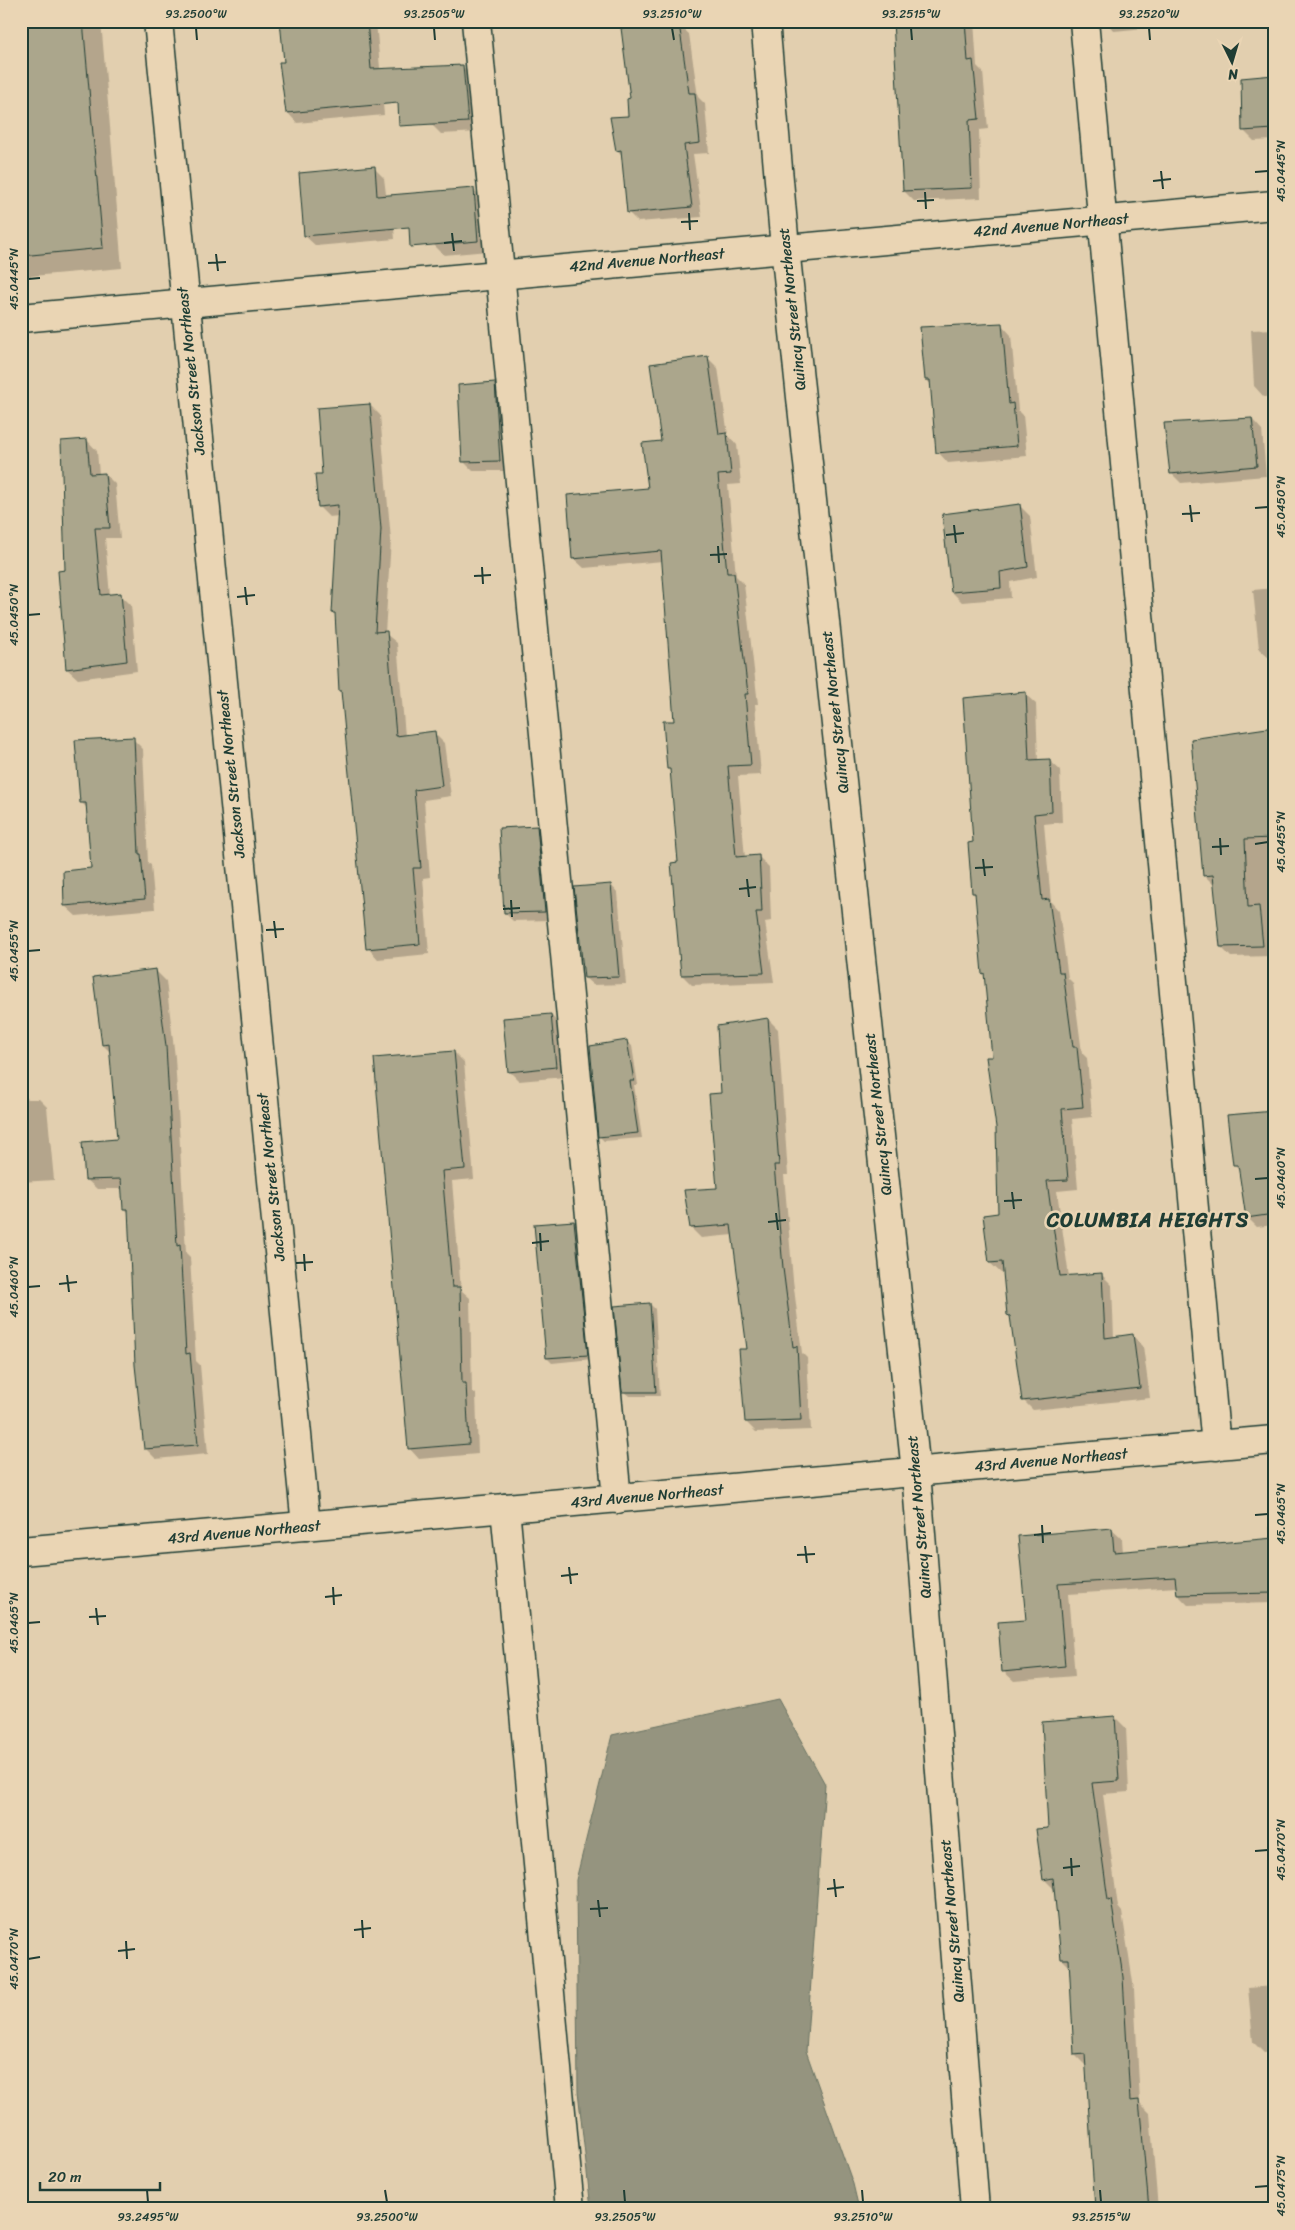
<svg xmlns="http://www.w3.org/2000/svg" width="1295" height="2230" viewBox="0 0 1295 2230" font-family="Sriracha,sans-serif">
<rect width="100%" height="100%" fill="#e2cfaf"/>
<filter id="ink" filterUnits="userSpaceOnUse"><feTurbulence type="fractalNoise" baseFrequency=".02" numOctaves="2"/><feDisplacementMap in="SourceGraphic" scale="10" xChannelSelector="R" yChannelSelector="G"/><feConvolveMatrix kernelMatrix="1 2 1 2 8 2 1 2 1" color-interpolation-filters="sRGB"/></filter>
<g filter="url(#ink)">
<path fill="#95947f" stroke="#667161" d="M 778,1699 L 825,1784 L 806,2051 L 853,2184 L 859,2209 L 591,2209 L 578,2091 L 576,1880 L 612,1735 Z"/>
<g fill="#0003">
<path d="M 21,21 L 101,21 L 122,268 L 21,277 Z"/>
<path d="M 282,21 L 376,21 L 384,115 L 297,123 L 287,112 Z"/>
<path d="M 894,21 L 974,21 L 977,66 L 983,72 L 988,129 L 979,130 L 981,198 L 914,201 L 904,191 Z"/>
<path d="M 1105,21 L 1165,21 L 1166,26 L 1114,31 Z"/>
<path d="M 1246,21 L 1274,21 L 1274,24 L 1252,26 Z"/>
<path d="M 678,24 L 689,34 L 698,97 L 705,104 L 709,153 L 693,154 L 702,217 L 638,222 L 628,212 L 623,156 L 617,150 L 630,117 L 632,99 Z"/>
<path d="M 462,66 L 473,76 L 478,132 L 441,134 L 431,124 Z"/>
<path d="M 1274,76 L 1274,140 L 1254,141 L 1244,131 Z"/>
<path d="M 374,168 L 384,178 L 387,202 L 392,207 L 395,239 L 316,246 L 305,236 Z"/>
<path d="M 473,189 L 483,199 L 488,251 L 444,255 L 434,245 Z"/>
<path d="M 1001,324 L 1011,335 L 1018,410 L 1023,415 L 1027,456 L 948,463 L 938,452 L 932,385 L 926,380 Z"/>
<path d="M 1274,329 L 1274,396 L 1264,397 L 1254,386 L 1251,330 Z"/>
<path d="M 707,357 L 718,368 L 728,435 L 737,445 L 741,484 L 728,485 L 736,576 L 744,584 L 758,704 L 755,704 L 761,775 L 738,776 L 745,858 L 759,857 L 769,867 L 771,921 L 765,922 L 774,982 L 692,985 L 682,975 L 680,864 L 672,772 L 669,769 L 675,722 L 663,561 L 584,568 L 573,558 L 650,489 L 662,442 Z"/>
<path d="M 494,383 L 505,394 L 510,471 L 473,471 L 463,461 Z"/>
<path d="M 370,405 L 380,415 L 391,540 L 385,633 L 397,643 L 405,736 L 434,733 L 444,743 L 451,796 L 424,800 L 430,877 L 423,878 L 429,954 L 378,959 L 368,948 L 343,693 L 340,691 L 337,615 L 334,612 L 339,516 L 329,517 L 319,507 L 324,475 Z"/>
<path d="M 1252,419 L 1262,430 L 1266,476 L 1181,483 L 1171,473 Z"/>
<path d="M 87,440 L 97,451 L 99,474 L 105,474 L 115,484 L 120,538 L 105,538 L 110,596 L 121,595 L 131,605 L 137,671 L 78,679 L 67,669 L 59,572 L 67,571 Z"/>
<path d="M 1019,505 L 1030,516 L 1037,577 L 1010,582 L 1011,598 L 962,602 L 952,592 Z"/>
<path d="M 1274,588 L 1274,703 L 1270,659 L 1259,649 L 1253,590 Z"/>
<path d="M 1025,694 L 1036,704 L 1038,761 L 1049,760 L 1060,770 L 1062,822 L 1044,824 L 1051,902 L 1059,911 L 1068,978 L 1073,983 L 1082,1053 L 1087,1058 L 1092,1117 L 1072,1119 L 1078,1189 L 1057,1191 L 1069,1277 L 1102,1275 L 1112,1285 L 1114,1338 L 1133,1336 L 1143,1346 L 1150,1398 L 1033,1410 L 1023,1400 L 1012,1319 L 1008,1315 L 1004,1273 L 1001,1273 L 990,1263 L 1000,1214 L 997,1127 L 986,976 L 983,973 L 976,896 L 973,893 L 974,843 Z"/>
<path d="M 1274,728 L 1274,956 L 1231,957 L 1221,947 L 1214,885 L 1204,875 Z"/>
<path d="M 133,739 L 143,749 L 148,863 L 151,865 L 155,909 L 76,916 L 65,906 L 93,869 L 87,808 L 82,803 Z"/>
<path d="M 537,828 L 544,835 L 552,920 L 513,921 L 505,913 Z"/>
<path d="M 611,885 L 618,893 L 626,984 L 593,985 L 585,978 Z"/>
<path d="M 156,971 L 166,981 L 175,1057 L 186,1253 L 190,1257 L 196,1361 L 200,1365 L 208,1454 L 156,1459 L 146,1449 L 130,1214 L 125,1209 L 123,1189 L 97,1189 L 86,1179 L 119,1140 L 111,1053 L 103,1045 Z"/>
<path d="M 551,1015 L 561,1026 L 565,1077 L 519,1081 L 509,1071 Z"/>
<path d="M 768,1019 L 778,1029 L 788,1175 L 784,1175 L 793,1280 L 802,1353 L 807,1358 L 811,1430 L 756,1432 L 746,1422 L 748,1350 L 733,1235 L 701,1238 L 691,1228 L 718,1189 L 722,1094 Z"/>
<path d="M 627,1042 L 632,1046 L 638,1085 L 634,1085 L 642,1138 L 604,1141 L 599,1136 Z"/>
<path d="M 454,1052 L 464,1062 L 474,1179 L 452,1181 L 461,1290 L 470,1298 L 472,1391 L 476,1394 L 478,1454 L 419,1459 L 409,1448 Z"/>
<path d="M 21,1092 L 28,1099 L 39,1099 L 47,1107 L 54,1180 L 21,1182 Z"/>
<path d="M 1274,1113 L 1274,1225 L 1257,1227 L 1247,1217 L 1240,1170 L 1235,1165 Z"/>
<path d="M 574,1222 L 578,1227 L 592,1359 L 552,1363 L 547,1358 Z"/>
<path d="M 650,1304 L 655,1309 L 660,1396 L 629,1396 L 624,1392 Z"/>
<path d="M 1269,1525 L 1274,1525 L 1274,1603 L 1188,1605 L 1178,1595 L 1177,1587 L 1068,1594 L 1075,1676 L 1014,1681 L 1003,1671 L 1027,1621 L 1020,1537 L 1111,1529 L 1122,1539 L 1123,1553 L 1270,1540 Z"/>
<path d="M 1115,1717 L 1126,1728 L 1129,1792 L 1103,1794 L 1118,1907 L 1122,1912 L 1134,1989 L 1140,2103 L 1150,2113 L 1158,2209 L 1096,2209 L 1086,2066 L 1075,2055 L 1071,1968 L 1062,1959 L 1056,1891 L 1044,1879 L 1049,1829 Z"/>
<path d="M 1274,1986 L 1274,2052 L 1264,2053 L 1253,2042 L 1248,1988 Z"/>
</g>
<g fill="#aba68c" stroke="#1f3d34">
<path d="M 21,21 L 83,21 L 103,248 L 21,256 Z"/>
<path d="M 280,21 L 367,21 L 371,69 L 463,65 L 468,122 L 399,126 L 398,103 L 286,113 L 279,62 L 284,62 Z"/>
<path d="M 893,21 L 965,21 L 968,61 L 973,60 L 979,119 L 969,120 L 972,188 L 903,191 Z"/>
<path d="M 679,23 L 689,93 L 695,93 L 700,143 L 684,145 L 692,207 L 627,213 L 621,150 L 616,151 L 610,117 L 628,116 L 627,99 L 630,98 L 621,28 Z"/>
<path d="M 1274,75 L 1274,129 L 1242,131 L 1241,78 Z"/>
<path d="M 375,166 L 377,196 L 474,188 L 478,241 L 410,247 L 409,227 L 304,236 L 299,173 Z"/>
<path d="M 1002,323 L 1009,404 L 1013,403 L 1017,446 L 936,453 L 930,380 L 925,380 L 920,327 Z"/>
<path d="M 708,356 L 719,434 L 727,433 L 731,474 L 718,475 L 727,573 L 734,573 L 748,694 L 745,694 L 751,765 L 728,766 L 736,857 L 759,855 L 762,912 L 756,912 L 764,973 L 681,975 L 671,863 L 678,862 L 670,769 L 667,769 L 663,721 L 674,721 L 661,551 L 572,559 L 567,495 L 648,488 L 642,443 L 661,441 L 650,364 Z"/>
<path d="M 495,382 L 500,461 L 462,462 L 458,385 Z"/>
<path d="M 370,404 L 381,529 L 375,632 L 387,631 L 396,736 L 435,731 L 442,786 L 414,790 L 421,868 L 413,868 L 420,944 L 366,949 L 341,691 L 339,691 L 335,613 L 332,613 L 338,505 L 318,507 L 315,474 L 322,474 L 317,408 Z"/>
<path d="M 1252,418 L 1257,466 L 1170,474 L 1164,423 Z"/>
<path d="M 87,439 L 90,474 L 105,473 L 110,528 L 95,528 L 101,595 L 121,593 L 127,661 L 66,669 L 58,571 L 65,570 L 61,441 Z"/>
<path d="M 1020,504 L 1028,567 L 1000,572 L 1001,588 L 951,592 L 942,514 Z"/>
<path d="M 1026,692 L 1029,760 L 1050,759 L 1052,812 L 1034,814 L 1042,900 L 1049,899 L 1059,972 L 1063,972 L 1073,1047 L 1077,1047 L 1083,1107 L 1062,1109 L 1068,1180 L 1047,1181 L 1060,1276 L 1102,1273 L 1105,1338 L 1133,1334 L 1140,1388 L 1022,1401 L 1010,1316 L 1007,1315 L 1002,1262 L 989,1263 L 983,1215 L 998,1213 L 996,1127 L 986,1057 L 992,1057 L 984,973 L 982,974 L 975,893 L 972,893 L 968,843 L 973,842 L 963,698 Z"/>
<path d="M 1274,727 L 1274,838 L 1245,839 L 1248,907 L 1259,906 L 1263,946 L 1220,947 L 1213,875 L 1203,876 L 1191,739 Z"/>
<path d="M 134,737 L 139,854 L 141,854 L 145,899 L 64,906 L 63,871 L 91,868 L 86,803 L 80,803 L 75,740 Z"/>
<path d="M 537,826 L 545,912 L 504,913 L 499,828 Z"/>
<path d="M 611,884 L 619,977 L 584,978 L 574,887 Z"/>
<path d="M 156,969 L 166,1046 L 177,1246 L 180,1245 L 186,1354 L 190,1353 L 198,1445 L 144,1449 L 135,1365 L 128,1209 L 123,1209 L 121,1179 L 85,1180 L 82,1142 L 117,1139 L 109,1044 L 102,1045 L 93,977 Z"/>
<path d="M 551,1014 L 556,1067 L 508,1072 L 503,1018 Z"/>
<path d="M 768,1018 L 779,1165 L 774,1165 L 783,1268 L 793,1347 L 797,1346 L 801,1420 L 745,1422 L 739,1349 L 747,1349 L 731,1225 L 690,1228 L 684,1190 L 717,1188 L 709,1094 L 721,1093 L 717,1026 Z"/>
<path d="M 627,1040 L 634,1081 L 630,1081 L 638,1133 L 598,1137 L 590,1046 Z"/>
<path d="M 454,1051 L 465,1169 L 442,1171 L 452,1287 L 460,1287 L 462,1383 L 466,1383 L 469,1444 L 408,1449 L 374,1058 Z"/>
<path d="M 1274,1111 L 1274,1214 L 1246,1218 L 1238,1165 L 1233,1165 L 1227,1115 Z"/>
<path d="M 574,1221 L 588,1355 L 546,1358 L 534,1224 Z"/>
<path d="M 650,1303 L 656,1392 L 622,1392 L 614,1306 Z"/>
<path d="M 1112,1528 L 1114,1552 L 1274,1538 L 1274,1593 L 1177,1595 L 1175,1577 L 1058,1584 L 1065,1666 L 1002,1672 L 998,1622 L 1026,1620 L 1018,1536 Z"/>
<path d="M 1115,1716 L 1119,1781 L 1092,1783 L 1108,1900 L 1111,1899 L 1123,1977 L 1130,2101 L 1139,2100 L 1149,2209 L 1095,2209 L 1085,2054 L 1074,2055 L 1069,1959 L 1061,1959 L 1053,1878 L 1043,1880 L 1036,1829 L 1048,1828 L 1042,1722 Z"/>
</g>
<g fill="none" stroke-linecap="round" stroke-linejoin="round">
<g stroke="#1f3d34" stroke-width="31">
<g id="minor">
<path d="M 158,21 L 306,1526"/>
<path d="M 476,21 L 617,1499"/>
<path d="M 765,21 L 785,248 L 916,1472 L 975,2209"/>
<path d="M 1084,21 L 1216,1446"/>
<path d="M 21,318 L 1274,205"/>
<path d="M 505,1508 L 570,2209"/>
<path d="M 21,1551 L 1274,1440"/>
</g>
</g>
<use href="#minor" stroke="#ead5b4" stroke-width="28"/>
</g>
</g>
<path fill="none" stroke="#1f3d34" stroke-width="2" d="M 196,28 L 197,40M 434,28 L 435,40M 672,28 L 674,40M 911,28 L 912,40M 1149,28 L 1150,40M 1161,171 L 1163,189M 1255,172 L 1268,171M 1153,181 L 1171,179M 925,192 L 926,209M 917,201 L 934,200M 689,213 L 690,230M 681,222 L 698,221M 452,233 L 454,251M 444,243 L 462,241M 216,254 L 218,271M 208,263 L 226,262M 28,279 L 40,278M 1190,505 L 1192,522M 1255,508 L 1268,507M 1182,514 L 1200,513M 954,525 L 956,543M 946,535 L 964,533M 718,546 L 719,563M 710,555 L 727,554M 482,567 L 483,584M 474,576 L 491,575M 245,587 L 247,605M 237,597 L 255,595M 28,615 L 40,614M 1220,838 L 1221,855M 1255,844 L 1268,842M 1212,847 L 1229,846M 983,859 L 985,876M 975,868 L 993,867M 747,879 L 749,897M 739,889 L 756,887M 511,900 L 512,917M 503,909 L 520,908M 274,921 L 276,938M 266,930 L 284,929M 28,951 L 40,950M 1255,1179 L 1268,1178M 1012,1192 L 1014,1209M 1004,1201 L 1022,1200M 776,1213 L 778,1230M 768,1222 L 786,1220M 540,1233 L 541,1251M 532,1243 L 549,1241M 304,1254 L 305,1271M 296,1263 L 313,1262M 67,1275 L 69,1292M 59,1284 L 77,1282M 28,1287 L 40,1286M 1255,1515 L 1268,1514M 1042,1525 L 1043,1543M 1034,1535 L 1051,1533M 805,1546 L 807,1563M 797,1555 L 815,1554M 569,1567 L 571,1584M 561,1576 L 578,1574M 333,1587 L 334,1605M 325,1597 L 342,1595M 96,1608 L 98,1625M 89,1617 L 106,1616M 28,1623 L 40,1622M 1255,1851 L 1268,1850M 1071,1858 L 1072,1876M 1063,1868 L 1080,1866M 834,1879 L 836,1897M 827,1889 L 844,1887M 598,1900 L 600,1917M 590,1909 L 608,1908M 362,1920 L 363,1938M 354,1930 L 371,1928M 126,1941 L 127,1959M 118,1951 L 135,1949M 28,1959 L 40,1957M 1255,2187 L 1268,2186M 147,2190 L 148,2202M 385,2190 L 387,2202M 624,2190 L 625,2202M 862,2190 L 863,2202M 1100,2190 L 1101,2202"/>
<g text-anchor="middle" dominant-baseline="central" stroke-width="5" stroke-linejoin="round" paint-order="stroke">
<g font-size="15" fill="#1f3d34" stroke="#ead5b4">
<text transform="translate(1051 225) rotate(-5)">42nd Avenue Northeast</text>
<text transform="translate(647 260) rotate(-5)">42nd Avenue Northeast</text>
<text transform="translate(792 309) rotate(-96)">Quincy Street Northeast</text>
<text transform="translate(191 371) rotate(-96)">Jackson Street Northeast</text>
<text transform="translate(835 712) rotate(-96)">Quincy Street Northeast</text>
<text transform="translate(231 774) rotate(-96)">Jackson Street Northeast</text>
<text transform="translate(878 1114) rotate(-96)">Quincy Street Northeast</text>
<text transform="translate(271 1177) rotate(-96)">Jackson Street Northeast</text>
<text transform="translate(1051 1460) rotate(-5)">43rd Avenue Northeast</text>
<text transform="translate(647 1496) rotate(-5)">43rd Avenue Northeast</text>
<text transform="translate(919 1517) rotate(-95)">Quincy Street Northeast</text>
<text transform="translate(244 1532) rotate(-5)">43rd Avenue Northeast</text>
<text transform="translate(952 1921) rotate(-95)">Quincy Street Northeast</text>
</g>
<g font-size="20" font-weight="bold" letter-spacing="1" fill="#1f3d34" stroke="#ead5b4">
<text x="1148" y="1220">COLUMBIA HEIGHTS</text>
</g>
</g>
<rect width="1295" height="2230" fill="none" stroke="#ead5b4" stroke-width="55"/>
<g transform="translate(1232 62) rotate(175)" stroke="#ead5b4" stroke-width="4" paint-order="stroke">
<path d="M0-4L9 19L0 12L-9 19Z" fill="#1f3d34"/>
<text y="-8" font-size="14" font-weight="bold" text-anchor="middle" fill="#1f3d34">N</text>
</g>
<path d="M40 2182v8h120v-8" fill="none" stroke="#1f3d34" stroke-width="2.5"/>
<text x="48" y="2182" font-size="15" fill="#1f3d34" stroke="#ead5b4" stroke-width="4" paint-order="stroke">20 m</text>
<rect x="28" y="28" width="1240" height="2174" fill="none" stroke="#1f3d34" stroke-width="2"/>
<g font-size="12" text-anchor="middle" fill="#1f3d34">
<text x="196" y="18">93.2500°W</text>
<text x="434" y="18">93.2505°W</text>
<text x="672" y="18">93.2510°W</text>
<text x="911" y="18">93.2515°W</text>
<text x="1149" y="18">93.2520°W</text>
<text transform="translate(1281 171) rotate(-90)" y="4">45.0445°N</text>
<text transform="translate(14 279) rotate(-90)" y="4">45.0445°N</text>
<text transform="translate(1281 507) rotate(-90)" y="4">45.0450°N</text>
<text transform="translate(14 615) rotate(-90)" y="4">45.0450°N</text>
<text transform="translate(1281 842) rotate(-90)" y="4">45.0455°N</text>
<text transform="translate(14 951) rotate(-90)" y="4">45.0455°N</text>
<text transform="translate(1281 1178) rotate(-90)" y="4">45.0460°N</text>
<text transform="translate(14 1287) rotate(-90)" y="4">45.0460°N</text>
<text transform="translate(1281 1514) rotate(-90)" y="4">45.0465°N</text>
<text transform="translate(14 1623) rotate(-90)" y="4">45.0465°N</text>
<text transform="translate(1281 1850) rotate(-90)" y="4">45.0470°N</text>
<text transform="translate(14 1959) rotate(-90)" y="4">45.0470°N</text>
<text transform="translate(1281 2186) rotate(-90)" y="4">45.0475°N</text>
<text x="148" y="2221">93.2495°W</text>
<text x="387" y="2221">93.2500°W</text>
<text x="625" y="2221">93.2505°W</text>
<text x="863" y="2221">93.2510°W</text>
<text x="1101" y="2221">93.2515°W</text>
</g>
</svg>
